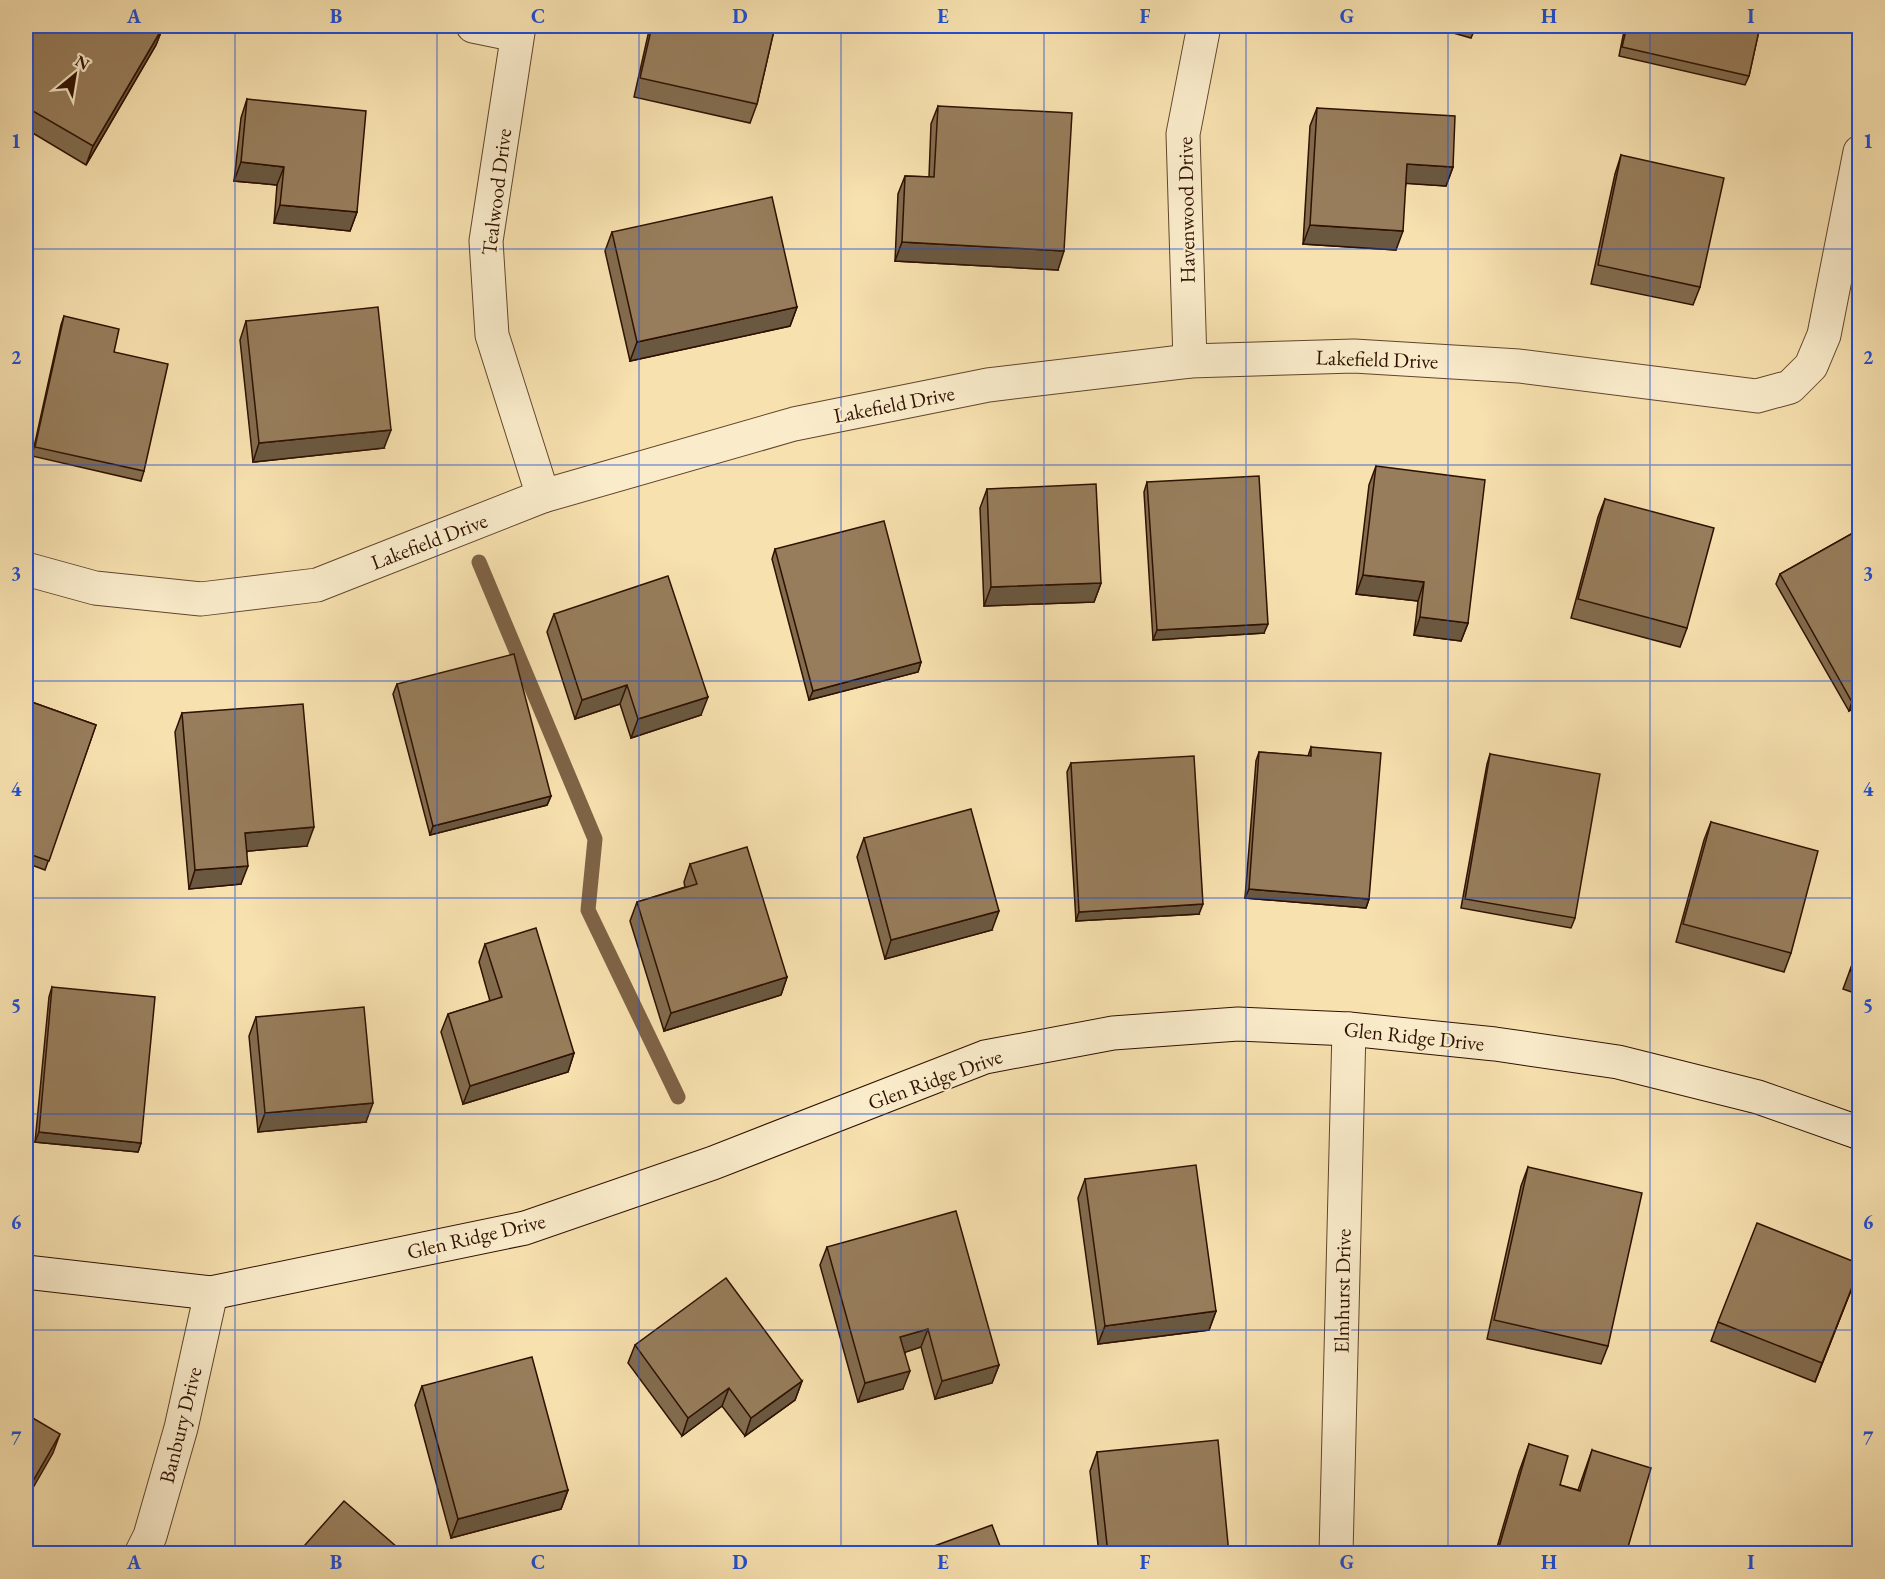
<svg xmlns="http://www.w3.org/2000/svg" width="1885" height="1579" viewBox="0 0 1885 1579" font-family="'EB Garamond',serif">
<rect width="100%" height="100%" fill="#f7e1af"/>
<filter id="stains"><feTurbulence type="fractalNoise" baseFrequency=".00333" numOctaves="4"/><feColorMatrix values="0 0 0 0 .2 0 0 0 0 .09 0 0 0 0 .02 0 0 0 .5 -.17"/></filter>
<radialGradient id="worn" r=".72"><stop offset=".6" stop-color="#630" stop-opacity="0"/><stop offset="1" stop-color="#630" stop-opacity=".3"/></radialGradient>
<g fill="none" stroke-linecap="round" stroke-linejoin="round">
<path stroke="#7e6346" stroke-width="15" d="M 479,562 L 595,839 L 588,910 L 678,1097"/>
<g stroke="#61452c" stroke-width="35">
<g id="street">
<path d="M 473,26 L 517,35"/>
<path d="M 519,26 L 486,241 L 492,335 L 543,496"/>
<path d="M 1190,361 L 1183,134 L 1204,26"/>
<path d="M 26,569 L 95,588 L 201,599 L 317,585 L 543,496 L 794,424 L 988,385 L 1190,361 L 1354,356 L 1519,366 L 1757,396 L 1790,387 L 1811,366 L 1824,335 L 1860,152"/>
<path d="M 141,1554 L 150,1536 L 181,1428 L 211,1293"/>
<path d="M 1336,1554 L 1349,1029"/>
</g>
</g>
<g stroke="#2f1101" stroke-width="35">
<path id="secondary" d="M 26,1272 L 211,1293 L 525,1228 L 713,1163 L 985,1057 L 1113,1033 L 1238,1024 L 1349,1029 L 1495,1044 L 1618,1062 L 1758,1097 L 1860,1133"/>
</g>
<use href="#street" stroke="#faeccb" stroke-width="33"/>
<use href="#secondary" stroke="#faeccb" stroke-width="33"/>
</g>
<g fill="#826c4e" stroke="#2f1101" stroke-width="1.5">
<path d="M 26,26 L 163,27 L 156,45 L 86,165 L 26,129 Z"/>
<path d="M 650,26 L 775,26 L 757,104 L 750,123 L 634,97 Z"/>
<path d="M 1429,26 L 1476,26 L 1471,38 Z"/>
<path d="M 1625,26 L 1760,26 L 1749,76 L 1745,85 L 1619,56 Z"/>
<path d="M 247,99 L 357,212 L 350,231 L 274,223 L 277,185 L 234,181 L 241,118 Z"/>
<path d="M 938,106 L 1058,270 L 895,261 L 898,194 L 905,176 L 929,177 L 931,124 Z"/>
<path d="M 1317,108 L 1453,167 L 1446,186 L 1406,183 L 1396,250 L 1303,244 L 1310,126 Z"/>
<path d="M 1621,155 L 1700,287 L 1693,305 L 1591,284 L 1615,174 Z"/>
<path d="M 612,232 L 797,307 L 790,326 L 630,361 L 605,251 Z"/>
<path d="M 64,316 L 114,352 L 144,471 L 141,481 L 32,456 L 61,325 Z"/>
<path d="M 246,321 L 384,448 L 253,462 L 240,340 Z"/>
<path d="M 1376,466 L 1468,623 L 1461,641 L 1414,635 L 1418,601 L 1356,594 L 1369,485 Z"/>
<path d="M 1147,482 L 1264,633 L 1153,640 L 1144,492 Z"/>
<path d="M 987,489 L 1101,583 L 1094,602 L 984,606 L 980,508 Z"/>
<path d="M 1605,499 L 1687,628 L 1680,647 L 1571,618 L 1598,517 Z"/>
<path d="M 1860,529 L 1860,705 L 1849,711 L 1776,584 L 1780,574 Z"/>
<path d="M 775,549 L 921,662 L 918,672 L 809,700 L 772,559 Z"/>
<path d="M 554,614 L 701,715 L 631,738 L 620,704 L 575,719 L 547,632 Z"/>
<path d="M 397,684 L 551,796 L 547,805 L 430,835 L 393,694 Z"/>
<path d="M 26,700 L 96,725 L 45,870 L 26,863 Z"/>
<path d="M 182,713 L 307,846 L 247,851 L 241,884 L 189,889 L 175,732 Z"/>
<path d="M 1311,747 L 1369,899 L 1366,908 L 1245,898 L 1256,761 L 1259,752 L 1308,756 Z"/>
<path d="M 1490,754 L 1575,918 L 1571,928 L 1461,908 L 1487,764 Z"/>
<path d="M 1071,763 L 1199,914 L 1076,921 L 1067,772 Z"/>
<path d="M 1711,822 L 1791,953 L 1784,972 L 1676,942 L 1704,840 Z"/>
<path d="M 864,838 L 992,930 L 885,959 L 857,857 Z"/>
<path d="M 690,864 L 787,977 L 781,995 L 664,1031 L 630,921 L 637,902 L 685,887 L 684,882 Z"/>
<path d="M 1860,943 L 1860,995 L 1843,989 Z"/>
<path d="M 485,944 L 574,1053 L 568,1072 L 463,1104 L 441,1032 L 448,1014 L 490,1001 L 479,962 Z"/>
<path d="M 52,987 L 141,1143 L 138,1152 L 35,1142 L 49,997 Z"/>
<path d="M 256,1017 L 366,1122 L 258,1132 L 249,1036 Z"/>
<path d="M 1528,1167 L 1608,1346 L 1601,1364 L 1487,1339 L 1521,1186 Z"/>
<path d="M 1085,1179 L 1216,1311 L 1209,1330 L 1098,1344 L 1078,1198 Z"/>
<path d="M 827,1247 L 999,1365 L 992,1383 L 935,1399 L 921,1347 L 905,1352 L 903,1389 L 858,1402 L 820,1265 Z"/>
<path d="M 1860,1267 L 1815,1382 L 1711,1341 L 1718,1322 Z"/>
<path d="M 635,1345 L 802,1381 L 795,1400 L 745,1436 L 722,1406 L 682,1436 L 628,1363 Z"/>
<path d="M 422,1386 L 568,1490 L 561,1509 L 451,1538 L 415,1405 Z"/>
<path d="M 1529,1444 L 1560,1485 L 1578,1490 L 1592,1450 L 1626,1554 L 1495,1554 L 1519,1472 Z"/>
<path d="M 1097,1452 L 1229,1554 L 1099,1554 L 1090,1471 Z"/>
</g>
<g fill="#6a5840" stroke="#2f1101" stroke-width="1.5">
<path d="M 163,27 L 156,45 L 86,165 L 93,146 Z"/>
<path d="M 241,162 L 284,167 L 277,185 L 234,181 Z"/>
<path d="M 1407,164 L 1453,167 L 1446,186 L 1400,183 Z"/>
<path d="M 280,205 L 357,212 L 350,231 L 274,223 Z"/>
<path d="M 1310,225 L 1403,231 L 1396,250 L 1303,244 Z"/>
<path d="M 902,242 L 1064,251 L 1058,270 L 895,261 Z"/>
<path d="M 797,307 L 790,326 L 630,361 L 637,342 Z"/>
<path d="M 391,430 L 384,448 L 253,462 L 259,443 Z"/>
<path d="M 1363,575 L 1424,582 L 1418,601 L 1356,594 Z"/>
<path d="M 1101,583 L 1094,602 L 984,606 L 991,587 Z"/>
<path d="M 1420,617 L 1468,623 L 1461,641 L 1414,635 Z"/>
<path d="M 1268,624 L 1264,633 L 1153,640 L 1157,630 Z"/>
<path d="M 921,662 L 918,672 L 809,700 L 813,691 Z"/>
<path d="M 627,685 L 620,704 L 575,719 L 582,700 Z"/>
<path d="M 708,697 L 701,715 L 631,738 L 638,719 Z"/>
<path d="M 1860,698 L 1860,705 L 1849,711 L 1852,702 Z"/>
<path d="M 551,796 L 547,805 L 430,835 L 433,826 Z"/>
<path d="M 314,827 L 307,846 L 238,852 L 245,833 Z"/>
<path d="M 248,866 L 241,884 L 189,889 L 195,870 Z"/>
<path d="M 1249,889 L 1369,899 L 1366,908 L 1245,898 Z"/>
<path d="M 1203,904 L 1199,914 L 1076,921 L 1079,912 Z"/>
<path d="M 999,911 L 992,930 L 885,959 L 891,940 Z"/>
<path d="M 787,977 L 781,995 L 664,1031 L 671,1013 Z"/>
<path d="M 574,1053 L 568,1072 L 463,1104 L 470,1086 Z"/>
<path d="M 373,1103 L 366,1122 L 258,1132 L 265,1113 Z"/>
<path d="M 39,1132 L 141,1143 L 138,1152 L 35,1142 Z"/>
<path d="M 1860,1267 L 1854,1283 L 1815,1382 L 1822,1363 Z"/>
<path d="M 1216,1311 L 1209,1330 L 1098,1344 L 1105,1326 Z"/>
<path d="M 928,1329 L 921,1347 L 894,1356 L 900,1337 Z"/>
<path d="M 999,1365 L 992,1383 L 935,1399 L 942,1381 Z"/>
<path d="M 910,1371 L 903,1389 L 858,1402 L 865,1383 Z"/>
<path d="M 802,1381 L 795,1400 L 745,1436 L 751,1418 Z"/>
<path d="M 729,1388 L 722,1406 L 682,1436 L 688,1418 Z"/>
<path d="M 60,1434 L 53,1453 L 26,1500 L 26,1493 Z"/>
<path d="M 568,1490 L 561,1509 L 451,1538 L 458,1519 Z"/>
</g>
<g fill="#977d5b" stroke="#2f1101" stroke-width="1.5">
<path d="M 26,26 L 161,26 L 163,27 L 93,146 L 26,107 Z"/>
<path d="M 652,26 L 775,26 L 757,104 L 640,78 Z"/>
<path d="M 1627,26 L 1760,26 L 1749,76 L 1622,47 Z"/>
<path d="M 247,99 L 366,111 L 357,212 L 280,205 L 284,167 L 241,162 Z"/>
<path d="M 938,106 L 1072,113 L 1064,251 L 902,242 L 905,176 L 934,177 Z"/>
<path d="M 1317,108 L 1455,116 L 1453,167 L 1407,164 L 1403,231 L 1310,225 Z"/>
<path d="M 1621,155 L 1724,178 L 1700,287 L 1598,265 Z"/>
<path d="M 772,197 L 797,307 L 637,342 L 612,232 Z"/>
<path d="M 378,307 L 391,430 L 259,443 L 246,321 Z"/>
<path d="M 64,316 L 119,329 L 114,352 L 168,364 L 144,471 L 35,447 Z"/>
<path d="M 1376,466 L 1485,480 L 1468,623 L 1420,617 L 1424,582 L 1363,575 Z"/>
<path d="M 1259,476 L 1268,624 L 1157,630 L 1147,482 Z"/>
<path d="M 1096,484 L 1101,583 L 991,587 L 987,489 Z"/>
<path d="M 1605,499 L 1714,528 L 1687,628 L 1578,599 Z"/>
<path d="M 884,521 L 921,662 L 813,691 L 775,549 Z"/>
<path d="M 1860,529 L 1860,698 L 1852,702 L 1780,574 Z"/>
<path d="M 668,576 L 708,697 L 638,719 L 627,685 L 582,700 L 554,614 Z"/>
<path d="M 514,654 L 551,796 L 433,826 L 397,684 Z"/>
<path d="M 26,700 L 96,725 L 49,861 L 26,853 Z"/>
<path d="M 303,704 L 314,827 L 245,833 L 248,866 L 195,870 L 182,713 Z"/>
<path d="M 1311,747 L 1381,753 L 1369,899 L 1249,889 L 1259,752 L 1311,756 Z"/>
<path d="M 1490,754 L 1600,774 L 1575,918 L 1465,899 Z"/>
<path d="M 1194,756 L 1203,904 L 1079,912 L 1071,763 Z"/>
<path d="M 971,809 L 999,911 L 891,940 L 864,838 Z"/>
<path d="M 1711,822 L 1818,851 L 1791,953 L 1683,924 Z"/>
<path d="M 747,847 L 787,977 L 671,1013 L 637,902 L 697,884 L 690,864 Z"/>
<path d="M 536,928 L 574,1053 L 470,1086 L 448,1014 L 502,997 L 485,944 Z"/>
<path d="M 1860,944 L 1860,974 L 1850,971 Z"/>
<path d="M 52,987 L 155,997 L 141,1143 L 39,1132 Z"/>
<path d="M 364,1007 L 373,1103 L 265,1113 L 256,1017 Z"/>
<path d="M 1196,1165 L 1216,1311 L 1105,1326 L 1085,1179 Z"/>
<path d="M 1528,1167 L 1642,1193 L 1608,1346 L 1494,1320 Z"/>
<path d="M 956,1211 L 999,1365 L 942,1381 L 928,1329 L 900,1337 L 910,1371 L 865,1383 L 827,1247 Z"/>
<path d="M 1757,1223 L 1860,1264 L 1860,1267 L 1822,1363 L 1718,1322 Z"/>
<path d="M 726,1278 L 802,1381 L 751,1418 L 729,1388 L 688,1418 L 635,1345 Z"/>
<path d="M 532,1357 L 568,1490 L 458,1519 L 422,1386 Z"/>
<path d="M 26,1414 L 60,1434 L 26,1493 Z"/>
<path d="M 1218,1440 L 1229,1554 L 1108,1554 L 1097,1452 Z"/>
<path d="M 1529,1444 L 1568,1456 L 1560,1485 L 1580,1491 L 1592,1450 L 1651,1468 L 1626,1554 L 1497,1554 Z"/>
<path d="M 344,1501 L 405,1554 L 297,1554 Z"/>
<path d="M 992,1525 L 1003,1554 L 928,1554 L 926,1549 Z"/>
</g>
<path fill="none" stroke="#1d4ed8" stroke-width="1.5" stroke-opacity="0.55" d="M 235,26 L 235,1554M 437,26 L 437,1554M 639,26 L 639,1554M 841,26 L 841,1554M 1044,26 L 1044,1554M 1246,26 L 1246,1554M 1448,26 L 1448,1554M 1650,26 L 1650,1554M 26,249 L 1860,249M 26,465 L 1860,465M 26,681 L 1860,681M 26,898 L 1860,898M 26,1114 L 1860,1114M 26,1330 L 1860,1330"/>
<g text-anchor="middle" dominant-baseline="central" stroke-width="4.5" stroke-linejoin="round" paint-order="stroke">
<g font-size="21" fill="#2f1101" stroke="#faeccb">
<text transform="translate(496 192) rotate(-83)">Tealwood Drive</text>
<text transform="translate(1186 210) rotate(-91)">Havenwood Drive</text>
<text transform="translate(1377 359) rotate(2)">Lakefield Drive</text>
<text transform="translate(894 404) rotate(-11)">Lakefield Drive</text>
<text transform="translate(429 541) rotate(-21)">Lakefield Drive</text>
<text transform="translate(1414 1036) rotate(6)">Glen Ridge Drive</text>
<text transform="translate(935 1079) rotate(-20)">Glen Ridge Drive</text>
<text transform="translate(476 1236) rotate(-13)">Glen Ridge Drive</text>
<text transform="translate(1342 1291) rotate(-89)">Elmhurst Drive</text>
<text transform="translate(180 1425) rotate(-76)">Banbury Drive</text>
</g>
</g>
<rect width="1885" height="1579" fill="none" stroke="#f7e1af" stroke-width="66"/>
<g transform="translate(75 75) rotate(30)" stroke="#faeccb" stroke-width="4.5" paint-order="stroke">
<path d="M0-4.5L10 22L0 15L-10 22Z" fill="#2f1101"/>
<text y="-9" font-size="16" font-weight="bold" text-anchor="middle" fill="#2f1101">N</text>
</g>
<rect x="33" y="33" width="1819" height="1513" fill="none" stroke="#1d4ed8" stroke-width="2"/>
<g font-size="20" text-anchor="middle" font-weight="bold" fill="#1d4ed8">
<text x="134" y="23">A</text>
<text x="336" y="23">B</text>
<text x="538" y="23">C</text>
<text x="740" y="23">D</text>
<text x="943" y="23">E</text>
<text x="1145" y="23">F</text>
<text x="1347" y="23">G</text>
<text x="1549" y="23">H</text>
<text x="1751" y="23">I</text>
<text x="16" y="148">1</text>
<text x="1868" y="148">1</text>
<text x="16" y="364">2</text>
<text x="1868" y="364">2</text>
<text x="16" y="580">3</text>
<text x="1868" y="580">3</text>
<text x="16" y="796">4</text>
<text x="1868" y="796">4</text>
<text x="16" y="1012">5</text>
<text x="1868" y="1012">5</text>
<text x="16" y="1229">6</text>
<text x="1868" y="1229">6</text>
<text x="16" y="1445">7</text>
<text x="1868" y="1445">7</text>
<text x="134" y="1569">A</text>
<text x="336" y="1569">B</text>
<text x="538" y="1569">C</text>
<text x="740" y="1569">D</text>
<text x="943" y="1569">E</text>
<text x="1145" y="1569">F</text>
<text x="1347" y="1569">G</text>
<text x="1549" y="1569">H</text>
<text x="1751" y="1569">I</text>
</g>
<rect width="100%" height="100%" filter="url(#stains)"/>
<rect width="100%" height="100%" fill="url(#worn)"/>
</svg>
